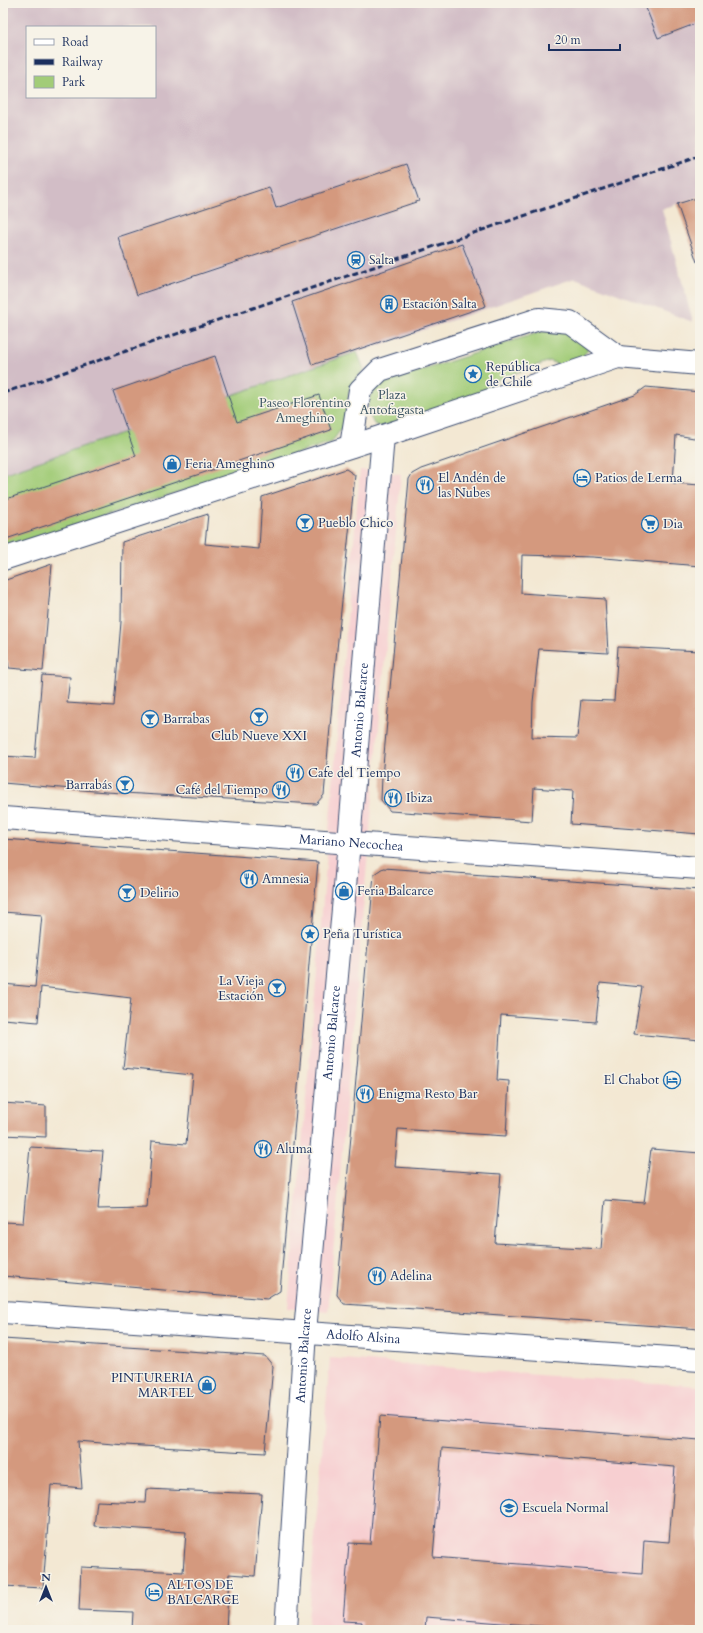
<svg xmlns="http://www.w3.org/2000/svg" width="703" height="1633" viewBox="0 0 703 1633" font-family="Cardo,serif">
<rect width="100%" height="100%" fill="#f7f3e8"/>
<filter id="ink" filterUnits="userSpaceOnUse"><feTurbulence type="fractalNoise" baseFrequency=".025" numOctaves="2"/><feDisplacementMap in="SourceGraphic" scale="8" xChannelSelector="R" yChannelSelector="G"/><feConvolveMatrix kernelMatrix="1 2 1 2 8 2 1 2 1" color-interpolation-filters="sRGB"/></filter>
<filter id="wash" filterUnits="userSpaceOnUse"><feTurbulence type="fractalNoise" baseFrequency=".012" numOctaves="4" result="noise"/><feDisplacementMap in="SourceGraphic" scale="16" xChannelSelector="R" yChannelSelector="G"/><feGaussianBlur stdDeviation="0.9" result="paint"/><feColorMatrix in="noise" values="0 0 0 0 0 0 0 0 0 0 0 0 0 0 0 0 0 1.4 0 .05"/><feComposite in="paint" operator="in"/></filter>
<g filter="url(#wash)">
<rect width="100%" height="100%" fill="#f3e8d3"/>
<g fill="#f7cfd1">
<path d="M 360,470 L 401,474 L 328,1312 L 288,1308 Z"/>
<path d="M 330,1358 L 538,1375 L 700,1386 L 700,1630 L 307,1630 Z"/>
</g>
<path fill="#d2bdc6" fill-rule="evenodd" d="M 3,3 L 700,3 L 700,196 L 662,209 L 693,322 L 575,278 L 3,474 ZM 27,27 L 155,27 L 155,97 L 27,97 Z"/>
<g fill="#a2cc78" stroke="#5e7e6b">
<path d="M 562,330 L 577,335 L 588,349 L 579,362 L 563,367 L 550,361 L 498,379 L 490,392 L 381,427 L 374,424 C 366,410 366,398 377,385 L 543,331 Z"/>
<path d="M 357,352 L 364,369 L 350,388 L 343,426 L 332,442 L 3,549 L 3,474 Z"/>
</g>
<g id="blocks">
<g fill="#d4997e" fill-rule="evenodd">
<path d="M 644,3 L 700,3 L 700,22 L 658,38 Z"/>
<path d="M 406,164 L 419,201 L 137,295 L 118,237 L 269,187 L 276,208 Z"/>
<path d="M 700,197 L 700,261 L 697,262 L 677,204 Z"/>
<path d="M 462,244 L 486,306 L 312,365 L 292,302 Z"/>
<path d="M 215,356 L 237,422 L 319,395 L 331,430 L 3,540 L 3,500 L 136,456 L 113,391 Z"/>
<path d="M 646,387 L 700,392 L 700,439 L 676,435 L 673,483 L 700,485 L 700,566 L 593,557 L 522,555 L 521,593 L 605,599 L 608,653 L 539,649 L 533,702 L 532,737 L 577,738 L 581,700 L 614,701 L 618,647 L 700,651 L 700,834 L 571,824 L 573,791 L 534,788 L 532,821 L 390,811 L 381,800 L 382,777 L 409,479 L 412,474 L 421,469 L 635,395 Z"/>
<path d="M 346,469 L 355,475 L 336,659 L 324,795 L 316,804 L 106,792 L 3,783 L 3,756 L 35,758 L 42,675 L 70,677 L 67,703 L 114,706 L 121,622 L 122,542 L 208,514 L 205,544 L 259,549 L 262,497 Z"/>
<path d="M 52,564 L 43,671 L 9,668 L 8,662 L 3,662 L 3,581 Z"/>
<path d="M 3,839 L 318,862 L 280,1291 L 267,1299 L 3,1276 L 3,1222 L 23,1223 L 30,1147 L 103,1151 L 98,1209 L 147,1208 L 152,1141 L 186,1144 L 193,1075 L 123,1068 L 131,998 L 41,987 L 38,1022 L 3,1019 L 3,984 L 35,987 L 42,915 L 3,912 Z"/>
<path d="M 383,868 L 700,890 L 700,1040 L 634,1034 L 642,987 L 600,983 L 596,1022 L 501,1015 L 497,1080 L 509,1081 L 506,1136 L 398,1129 L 395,1167 L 501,1174 L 495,1243 L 601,1249 L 605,1200 L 644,1203 L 651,1149 L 700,1153 L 700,1329 L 344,1304 L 337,1295 L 374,874 Z"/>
<path d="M 3,1103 L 46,1106 L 46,1137 L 3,1135 Z"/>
<path d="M 3,1339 L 265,1356 L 273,1366 L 265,1453 L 125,1445 L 78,1441 L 82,1488 L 51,1485 L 43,1588 L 3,1586 Z"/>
<path d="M 380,1416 L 700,1440 L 699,1630 L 590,1630 L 426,1617 L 425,1630 L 361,1630 L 362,1622 L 343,1621 L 349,1543 L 370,1544 ZM 442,1448 L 675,1467 L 669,1542 L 644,1540 L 642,1574 L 433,1557 Z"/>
<path d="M 146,1489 L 262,1494 L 255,1576 L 229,1574 L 226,1630 L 132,1630 L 133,1612 L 79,1610 L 81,1567 L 183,1572 L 186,1532 L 94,1526 L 97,1501 L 145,1503 Z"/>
</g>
</g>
</g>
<g filter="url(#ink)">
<use href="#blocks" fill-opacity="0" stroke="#3b4b70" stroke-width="1"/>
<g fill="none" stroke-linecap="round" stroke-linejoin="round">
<g stroke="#3b4b70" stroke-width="24">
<g id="minor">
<path d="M 351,446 L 360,390 L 380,370 L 539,319 L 570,322 L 618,357"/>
<path d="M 3,559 L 383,436 L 618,357 L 700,364"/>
<path id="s1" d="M 3,818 L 700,868"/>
<path id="s2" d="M 3,1312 L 700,1360"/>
<path id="s3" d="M 286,1630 L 305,1332 L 349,842 L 383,436"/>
</g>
</g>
<use href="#minor" stroke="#fff" stroke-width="22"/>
<path stroke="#1b2f5e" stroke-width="3" stroke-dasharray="6 3" stroke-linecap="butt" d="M 3,393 L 700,156"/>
</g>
</g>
<defs>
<g id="station-ring" transform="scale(0.9)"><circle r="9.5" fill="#f7f3e8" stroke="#1f6fb2" stroke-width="1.5"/><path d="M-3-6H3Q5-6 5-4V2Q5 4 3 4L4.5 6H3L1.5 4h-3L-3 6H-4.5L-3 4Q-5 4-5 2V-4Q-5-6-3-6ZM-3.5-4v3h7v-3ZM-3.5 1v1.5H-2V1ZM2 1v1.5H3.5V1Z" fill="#1f6fb2"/></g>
<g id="building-ring" transform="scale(0.9)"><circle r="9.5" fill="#f7f3e8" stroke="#1f6fb2" stroke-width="1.5"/><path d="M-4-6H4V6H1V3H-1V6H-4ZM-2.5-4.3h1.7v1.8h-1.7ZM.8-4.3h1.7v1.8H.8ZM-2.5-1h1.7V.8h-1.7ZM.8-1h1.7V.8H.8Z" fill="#1f6fb2"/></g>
<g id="sight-ring" transform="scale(0.9)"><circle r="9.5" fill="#f7f3e8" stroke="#1f6fb2" stroke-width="1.5"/><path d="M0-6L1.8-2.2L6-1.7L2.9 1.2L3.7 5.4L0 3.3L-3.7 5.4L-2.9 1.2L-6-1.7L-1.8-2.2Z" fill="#1f6fb2"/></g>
<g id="shop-ring" transform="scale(0.9)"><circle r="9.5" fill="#f7f3e8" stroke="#1f6fb2" stroke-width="1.5"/><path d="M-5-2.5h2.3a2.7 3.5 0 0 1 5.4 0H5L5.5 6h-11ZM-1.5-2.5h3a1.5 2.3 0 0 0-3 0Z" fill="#1f6fb2"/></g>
<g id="hotel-ring" transform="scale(0.9)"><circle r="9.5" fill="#f7f3e8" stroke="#1f6fb2" stroke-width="1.5"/><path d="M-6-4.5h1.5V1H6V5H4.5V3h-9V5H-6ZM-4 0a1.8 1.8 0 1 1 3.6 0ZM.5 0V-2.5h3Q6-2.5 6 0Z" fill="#1f6fb2"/></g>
<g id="restaurant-ring" transform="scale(0.9)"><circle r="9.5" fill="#f7f3e8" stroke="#1f6fb2" stroke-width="1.5"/><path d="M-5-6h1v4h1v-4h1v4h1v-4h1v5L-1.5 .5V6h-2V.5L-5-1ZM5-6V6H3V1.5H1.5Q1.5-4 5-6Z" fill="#1f6fb2"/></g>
<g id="bar-ring" transform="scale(0.9)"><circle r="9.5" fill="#f7f3e8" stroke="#1f6fb2" stroke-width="1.5"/><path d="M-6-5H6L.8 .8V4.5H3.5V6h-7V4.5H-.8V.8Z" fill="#1f6fb2"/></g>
<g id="supermarket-ring" transform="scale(0.9)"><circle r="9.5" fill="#f7f3e8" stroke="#1f6fb2" stroke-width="1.5"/><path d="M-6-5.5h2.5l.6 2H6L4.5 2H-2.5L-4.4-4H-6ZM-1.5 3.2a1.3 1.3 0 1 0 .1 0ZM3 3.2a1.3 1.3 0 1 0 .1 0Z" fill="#1f6fb2"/></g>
<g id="school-ring" transform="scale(0.9)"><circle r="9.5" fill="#f7f3e8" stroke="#1f6fb2" stroke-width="1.5"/><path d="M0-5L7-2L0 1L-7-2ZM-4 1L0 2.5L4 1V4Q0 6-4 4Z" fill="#1f6fb2"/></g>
</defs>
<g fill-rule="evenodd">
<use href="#station-ring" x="356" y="260"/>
<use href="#building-ring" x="389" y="304"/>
<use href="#sight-ring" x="473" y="374"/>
<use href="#shop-ring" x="172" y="464"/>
<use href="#hotel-ring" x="582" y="478"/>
<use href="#restaurant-ring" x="425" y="485"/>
<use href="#bar-ring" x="305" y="523"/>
<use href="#supermarket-ring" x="650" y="524"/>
<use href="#bar-ring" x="259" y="717"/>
<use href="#bar-ring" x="150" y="719"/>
<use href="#restaurant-ring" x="295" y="773"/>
<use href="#bar-ring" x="125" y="785"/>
<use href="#restaurant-ring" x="281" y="790"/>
<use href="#restaurant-ring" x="393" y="798"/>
<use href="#restaurant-ring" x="249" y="879"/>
<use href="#shop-ring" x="344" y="891"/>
<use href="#bar-ring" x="127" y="893"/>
<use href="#sight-ring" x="310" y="934"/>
<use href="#bar-ring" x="277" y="988"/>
<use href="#hotel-ring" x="672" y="1080"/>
<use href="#restaurant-ring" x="365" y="1094"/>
<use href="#restaurant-ring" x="263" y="1149"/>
<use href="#restaurant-ring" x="377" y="1276"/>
<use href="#shop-ring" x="207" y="1385"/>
<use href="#school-ring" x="509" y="1508"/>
<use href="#hotel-ring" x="154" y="1592"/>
</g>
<g text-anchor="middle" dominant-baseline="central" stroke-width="3" stroke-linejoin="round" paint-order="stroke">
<g font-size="13" fill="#1b2f5e" stroke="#f7f3e8" text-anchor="start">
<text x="369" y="260">Salta</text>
<text x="402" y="304">Estación Salta</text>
<text x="486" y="367">República<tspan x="486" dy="15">de Chile</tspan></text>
<text x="185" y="464">Feria Ameghino</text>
<text x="438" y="478">El Andén de<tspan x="438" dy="15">las Nubes</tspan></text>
<text x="595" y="478">Patios de Lerma</text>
<text x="318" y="523">Pueblo Chico</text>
<text x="663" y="524">Dia</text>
<text x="163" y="719">Barrabas</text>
<text x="259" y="736" text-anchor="middle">Club Nueve XXI</text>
<text x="308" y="773">Cafe del Tiempo</text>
<text x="112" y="785" text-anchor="end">Barrabás</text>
<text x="268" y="790" text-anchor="end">Café del Tiempo</text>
<text x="406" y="798">Ibiza</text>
<text x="262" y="879">Amnesia</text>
<text x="357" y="891">Feria Balcarce</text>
<text x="140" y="893">Delirio</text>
<text x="323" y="934">Peña Turística</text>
<text x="264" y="981" text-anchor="end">La Vieja<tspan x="264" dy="15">Estación</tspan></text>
<text x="659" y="1080" text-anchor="end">El Chabot</text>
<text x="378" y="1094">Enigma Resto Bar</text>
<text x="276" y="1149">Aluma</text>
<text x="390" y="1276">Adelina</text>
<text x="194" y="1378" text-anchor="end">PINTURERIA<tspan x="194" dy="15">MARTEL</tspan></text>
<text x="522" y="1508">Escuela Normal</text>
<text x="167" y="1585">ALTOS DE<tspan x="167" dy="15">BALCARCE</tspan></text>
</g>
<g font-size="13" fill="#3d5664" stroke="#f7f3e8">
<text x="392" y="395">Plaza<tspan x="392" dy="15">Antofagasta</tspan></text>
<text x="305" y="403">Paseo Florentino<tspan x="305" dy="15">Ameghino</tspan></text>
</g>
<g font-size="13" fill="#1b2f5e" stroke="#f7f3e8">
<text stroke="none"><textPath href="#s3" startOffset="923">Antonio Balcarce</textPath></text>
<text stroke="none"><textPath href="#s1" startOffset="349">Mariano Necochea</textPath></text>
<text stroke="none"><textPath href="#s3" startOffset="599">Antonio Balcarce</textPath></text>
<text stroke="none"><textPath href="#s2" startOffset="361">Adolfo Alsina</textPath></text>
<text stroke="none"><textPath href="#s3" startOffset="275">Antonio Balcarce</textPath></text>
</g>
</g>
<rect width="703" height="1633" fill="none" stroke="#f7f3e8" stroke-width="16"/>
<rect x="26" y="26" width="130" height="72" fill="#f7f3e8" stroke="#9fa5b1"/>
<rect x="34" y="39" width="20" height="6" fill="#ffffff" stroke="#9fa5b1"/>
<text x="62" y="46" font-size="12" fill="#1b2f5e">Road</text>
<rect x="34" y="59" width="20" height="6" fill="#1b2f5e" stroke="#9fa5b1"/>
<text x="62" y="66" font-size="12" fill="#1b2f5e">Railway</text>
<rect x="34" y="76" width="20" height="12" fill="#a2cc78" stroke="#9fa5b1"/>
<text x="62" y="86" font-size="12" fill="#1b2f5e">Park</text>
<g transform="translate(46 1587)" stroke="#f7f3e8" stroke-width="3" paint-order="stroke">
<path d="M0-3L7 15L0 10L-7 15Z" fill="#1b2f5e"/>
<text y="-6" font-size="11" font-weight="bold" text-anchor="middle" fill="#1b2f5e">N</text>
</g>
<path d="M549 44v6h71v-6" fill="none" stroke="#1b2f5e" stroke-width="2"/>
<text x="555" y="44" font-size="12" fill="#1b2f5e" stroke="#f7f3e8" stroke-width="3" paint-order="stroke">20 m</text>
</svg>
